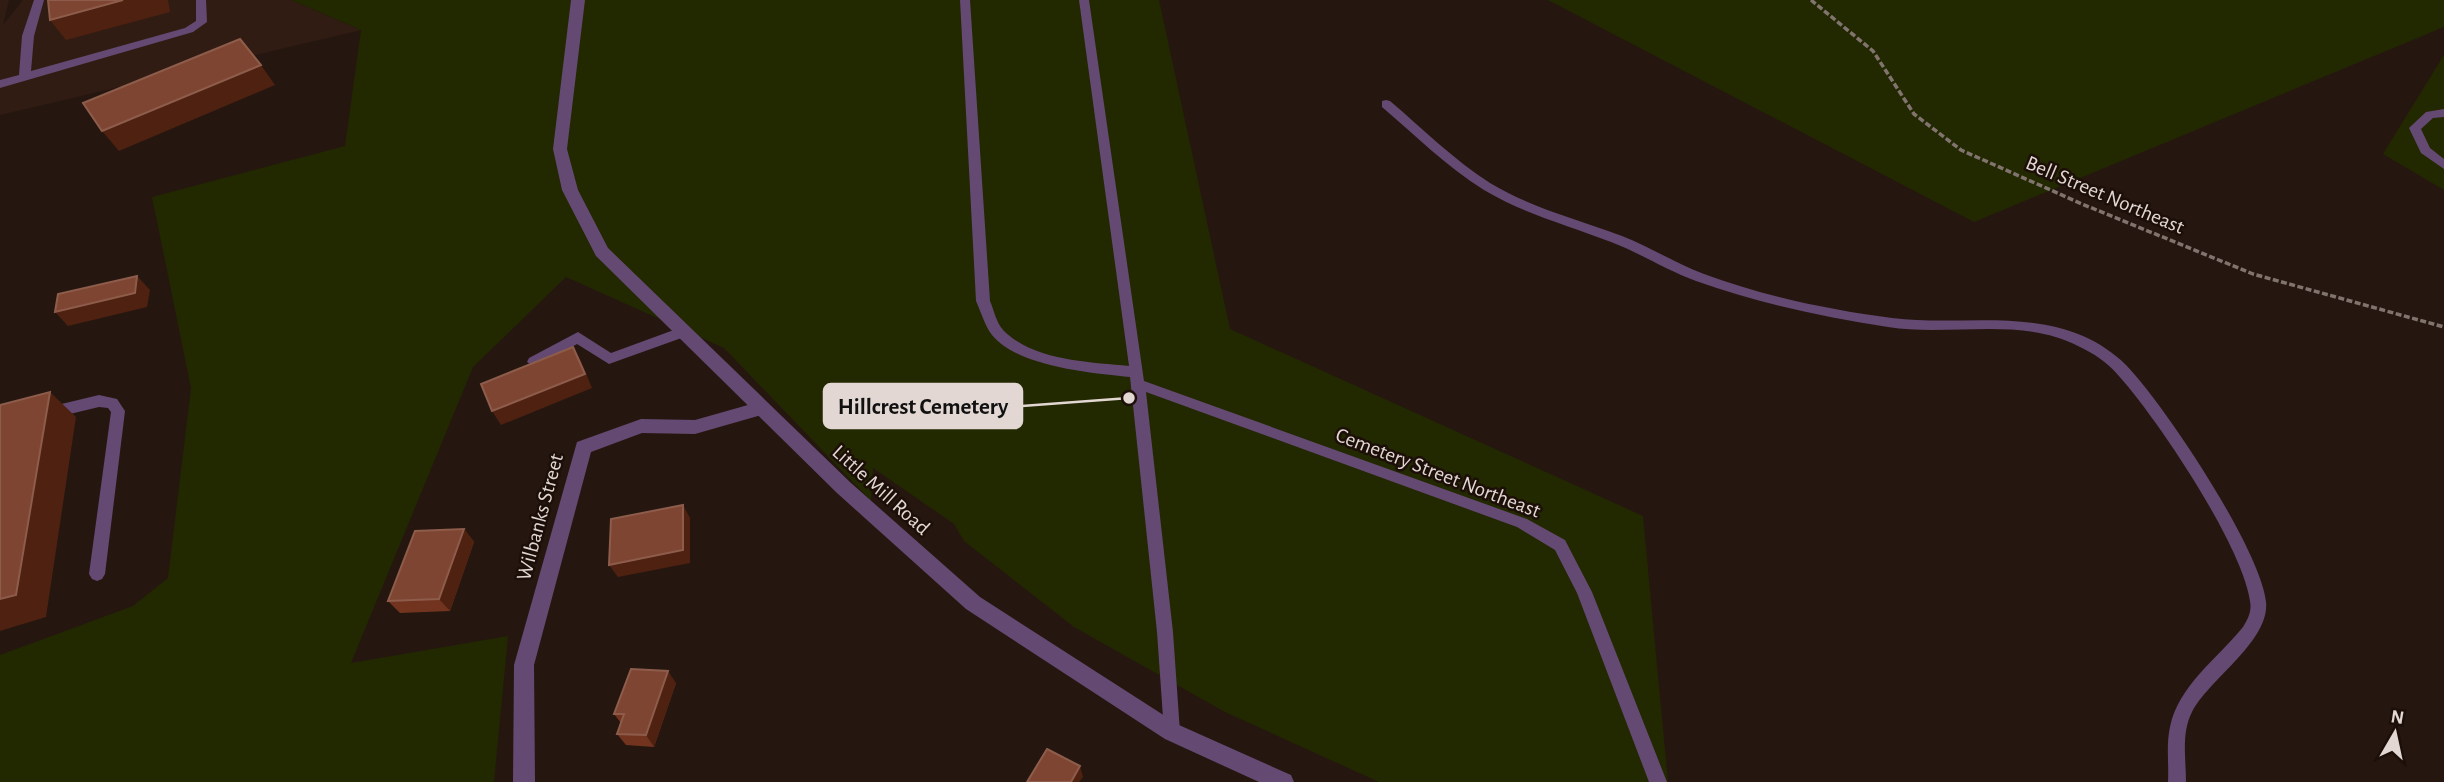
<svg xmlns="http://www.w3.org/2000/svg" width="2444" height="782" viewBox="0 0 2444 782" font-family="'Alegreya Sans',sans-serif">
<rect width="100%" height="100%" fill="#251710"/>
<path fill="#311c13" d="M 0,0 L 9,0 L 3,25 L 23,0 L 291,0 L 361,30 L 0,115 Z"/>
<g fill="#222800">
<path d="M 291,0 L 1159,0 L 1230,329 L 1643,516 L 1668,782 L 1379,782 L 1225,712 L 1074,627 L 964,541 L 954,524 L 873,468 L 871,501 L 724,348 L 566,277 L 473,367 L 351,663 L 508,636 L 494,782 L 0,782 L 0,655 L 133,606 L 168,578 L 191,388 L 152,197 L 345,146 L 361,30 Z"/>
<path d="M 1548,0 L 2444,0 L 2444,27 L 1974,222 Z"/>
<path d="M 2444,55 L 2444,190 L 2383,154 Z"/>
</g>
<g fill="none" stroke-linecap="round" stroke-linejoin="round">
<path stroke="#81746e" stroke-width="3.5" stroke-dasharray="6 2.5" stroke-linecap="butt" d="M 1811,0 L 1873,51 L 1914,114 L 1961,150 L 2082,204 L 2253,274 L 2444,327"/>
<g fill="#644972" fill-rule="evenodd">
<path d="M 34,0 L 44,0 L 34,36 L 31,71 L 185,28 L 196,21 L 196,0 L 206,0 L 207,22 L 193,32 L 0,88 L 0,80 L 19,75 L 22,36 Z"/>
<path d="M 960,0 L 970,0 L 990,301 C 994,310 996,323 1004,331 C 1035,361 1089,362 1129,366 L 1079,0 L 1089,0 L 1144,381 L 1527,519 L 1565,540 L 1592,592 L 1667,782 L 1649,782 L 1577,593 L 1555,550 L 1517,527 L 1146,392 L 1173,632 L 1180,732 L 1178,738 L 1172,740 L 1166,738 L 1164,732 L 1157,632 L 1130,377 C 1092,373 1018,367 992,335 C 985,326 981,312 976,301 Z"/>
<path d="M 1386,100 L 1390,101 C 1423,129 1454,160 1490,183 C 1531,208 1577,219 1622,236 C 1650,247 1675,263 1704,274 C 1763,296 1829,310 1892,318 C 1956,326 2022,310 2083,336 C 2099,343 2114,353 2126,365 C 2164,404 2261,550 2266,602 C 2270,641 2209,679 2192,712 C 2181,733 2186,759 2186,782 L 2168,782 C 2169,764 2166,745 2170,727 C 2178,686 2218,658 2243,627 C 2248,619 2252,611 2250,601 C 2242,545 2157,418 2118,375 C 2107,362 2093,353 2078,346 C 2020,316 1950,337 1888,327 C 1823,317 1758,303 1696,281 C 1666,270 1640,253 1611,242 C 1568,225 1524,214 1484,190 C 1447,167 1415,135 1382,107 L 1382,101 Z"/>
<path d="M 2444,109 L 2444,117 L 2433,118 L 2421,129 L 2430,148 L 2444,159 L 2444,169 L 2421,153 L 2409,128 L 2426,112 Z"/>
<path d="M 682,327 L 689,332 L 687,336 L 609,364 L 577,344 L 539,366 L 534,367 L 527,362 L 529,358 L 578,332 L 611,353 Z"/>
<path d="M 99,395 L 117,399 L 125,411 L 105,574 L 102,579 L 97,581 L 92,579 L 89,574 L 111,412 L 108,408 L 99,407 L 49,419 L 44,417 L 42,413 L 44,409 L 49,407 Z"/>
</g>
<path fill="#644972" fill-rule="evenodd" d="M 762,401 L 768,403 L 771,408 L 768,413 L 695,434 L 642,433 L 591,452 L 534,665 L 535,782 L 513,782 L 514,665 L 577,442 L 641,419 L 695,420 Z"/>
<path fill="#644972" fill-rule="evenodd" d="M 571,0 L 585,0 L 567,149 L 578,190 L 608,248 L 851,483 L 980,597 L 1179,725 L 1291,775 L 1294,782 L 1259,782 L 1165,739 L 966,609 L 837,493 L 596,256 L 562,190 L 553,149 Z"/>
</g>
<g fill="#72341f">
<path d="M 464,529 L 474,542 L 450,611 L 400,613 L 388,601 Z"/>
<path d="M 676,683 L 654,747 L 626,745 L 617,734 L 621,723 L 614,714 Z"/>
</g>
<g fill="#4e2111">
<path d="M 123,0 L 168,0 L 170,12 L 66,40 L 50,20 Z"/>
<path d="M 261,65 L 275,85 L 119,151 L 102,131 Z"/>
<path d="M 137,276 L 150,290 L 147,307 L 68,326 L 55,312 Z"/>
<path d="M 573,347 L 581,361 L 592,388 L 501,425 L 492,411 Z"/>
<path d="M 50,392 L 76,417 L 46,617 L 0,631 L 0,599 Z"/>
<path d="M 683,505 L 690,518 L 690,563 L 618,577 L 609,565 Z"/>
<path d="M 464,529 L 474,542 L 450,611 L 439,599 Z"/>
<path d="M 668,671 L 676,683 L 654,747 L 646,735 Z"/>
<path d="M 1080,766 L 1083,777 L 1079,782 L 1071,782 Z"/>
</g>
<g fill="#7e4632" stroke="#8e5c4b" stroke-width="2">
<path d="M 48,0 L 123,0 L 50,20 Z"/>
<path d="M 240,39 L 261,65 L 102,131 L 83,103 Z"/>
<path d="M 137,276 L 135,293 L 55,312 L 58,294 Z"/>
<path d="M 573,347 L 585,374 L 492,411 L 481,384 Z"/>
<path d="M 50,392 L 16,595 L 0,599 L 0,405 Z"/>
<path d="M 683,505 L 683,550 L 609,565 L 611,519 Z"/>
<path d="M 464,529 L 439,599 L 388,601 L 415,531 Z"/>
<path d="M 631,669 L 668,671 L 646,735 L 617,734 L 624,714 L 614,714 Z"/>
<path d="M 1047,749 L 1080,766 L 1071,782 L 1027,782 Z"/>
</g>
<g text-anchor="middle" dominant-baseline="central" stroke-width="5" stroke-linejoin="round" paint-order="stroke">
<g font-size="21" fill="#e2d7d2" stroke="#1c0e08">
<text transform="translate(2105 195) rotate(23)">Bell Street Northeast</text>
<text transform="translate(1438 473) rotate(21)">Cemetery Street Northeast</text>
<text transform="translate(881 490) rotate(42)">Little Mill Road</text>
<text transform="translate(540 517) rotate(-75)">Wilbanks Street</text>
</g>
</g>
<path fill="none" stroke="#e2d7d2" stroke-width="2.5" d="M1129 398L1022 406"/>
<circle fill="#e2d7d2" stroke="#1c0e08" stroke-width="2.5" cx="1129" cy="398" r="7"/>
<rect fill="#e2d7d2" stroke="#e2d7d2" stroke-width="2.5" x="824" y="384" width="198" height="44" rx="7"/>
<g font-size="23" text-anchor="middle" font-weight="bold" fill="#111">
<text x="923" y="414">Hillcrest Cemetery</text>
</g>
<g transform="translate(2395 733) rotate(9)" stroke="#1c0e08" stroke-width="5" paint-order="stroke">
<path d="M0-5L12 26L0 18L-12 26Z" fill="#e2d7d2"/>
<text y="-10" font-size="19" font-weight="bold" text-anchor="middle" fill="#e2d7d2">N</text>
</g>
</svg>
